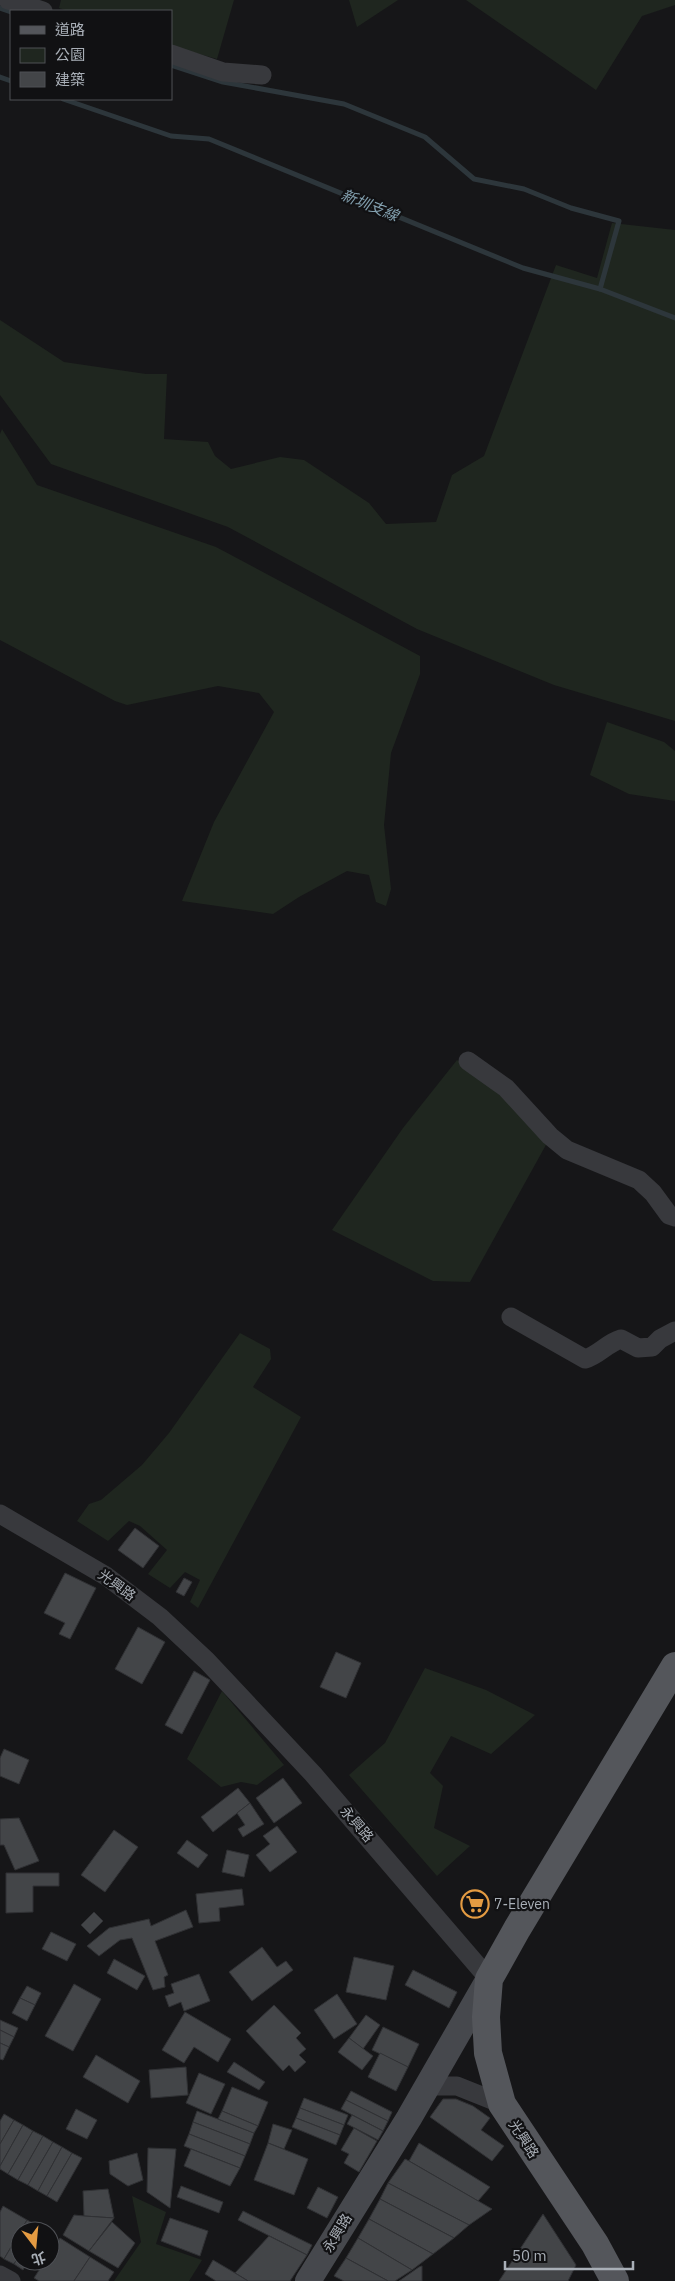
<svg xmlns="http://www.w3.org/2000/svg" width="675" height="2281" viewBox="0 0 675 2281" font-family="'IBM Plex Sans','Noto Sans TC',sans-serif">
<rect width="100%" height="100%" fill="#161618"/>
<g fill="#1f261f">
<path d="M 61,0 L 234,0 L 217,59 L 171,46 L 171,11 L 68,11 L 59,8 Z"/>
<path d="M 349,0 L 398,0 L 357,27 Z"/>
<path d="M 466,0 L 675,0 L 675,5 L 642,16 L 596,90 Z"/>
<path d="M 612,223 L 675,230 L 675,721 L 554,685 L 417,629 L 228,527 L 51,464 L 0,395 L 0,320 L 64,362 L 146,374 L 167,374 L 164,439 L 208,442 L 215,456 L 231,469 L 280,457 L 304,460 L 369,503 L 386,524 L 436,522 L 452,475 L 484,456 L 556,265 L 597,278 Z"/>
<path d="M 2,429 L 37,485 L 216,547 L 420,656 L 420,674 L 391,753 L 384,825 L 391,889 L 386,906 L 376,902 L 369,875 L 347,871 L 299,897 L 273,914 L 182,901 L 214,822 L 274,712 L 259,693 L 218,686 L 127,705 L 115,701 L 0,640 L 0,434 Z"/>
<path d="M 607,722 L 664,742 L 675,751 L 675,801 L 629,794 L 590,775 Z"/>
<path d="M 457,1060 L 506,1100 L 547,1143 L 470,1282 L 433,1281 L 332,1230 L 403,1128 Z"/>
<path d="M 240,1333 L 270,1349 L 271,1359 L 253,1387 L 301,1417 L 198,1608 L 190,1602 L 200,1580 L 185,1572 L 170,1588 L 148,1574 L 167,1550 L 140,1526 L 129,1521 L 108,1541 L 77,1521 L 89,1504 L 101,1500 L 142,1465 L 169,1433 Z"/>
<path d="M 425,1668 L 486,1690 L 535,1715 L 491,1754 L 451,1736 L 430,1773 L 443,1786 L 434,1828 L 470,1846 L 437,1876 L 349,1775 L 385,1743 Z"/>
<path d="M 222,1691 L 284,1765 L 257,1785 L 241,1782 L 221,1787 L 187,1759 Z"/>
<path d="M 132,2196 L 166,2212 L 156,2244 L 202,2260 L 189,2281 L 114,2281 L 141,2242 Z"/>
</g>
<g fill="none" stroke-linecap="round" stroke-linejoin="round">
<g stroke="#2d363b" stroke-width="5">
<path d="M 0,8 L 11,12"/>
<path d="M 171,65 L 223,82 L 344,104 L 425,137 L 474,179 L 524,189 L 571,208 L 619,221 L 600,289"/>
<path d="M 0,77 L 11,81"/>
<path d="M 63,99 L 171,136 L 209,139 L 523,268 L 600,289 L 675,318"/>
</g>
</g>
<g fill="#434548" stroke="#303134">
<path d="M 135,1528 L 159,1546 L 143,1568 L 118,1550 Z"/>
<path d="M 65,1573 L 96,1588 L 70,1639 L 59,1634 L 65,1623 L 44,1613 Z"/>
<path d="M 184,1578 L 192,1582 L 184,1596 L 176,1592 Z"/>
<path d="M 138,1627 L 165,1642 L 142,1684 L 115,1669 Z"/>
<path d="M 336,1652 L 361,1663 L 346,1698 L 320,1687 Z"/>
<path d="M 194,1671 L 210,1680 L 182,1734 L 165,1725 Z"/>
<path d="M 4,1749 L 29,1760 L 19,1784 L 0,1776 L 0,1758 Z"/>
<path d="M 283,1778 L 302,1803 L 274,1823 L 256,1798 Z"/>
<path d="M 238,1788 L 250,1803 L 213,1832 L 201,1817 Z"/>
<path d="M 250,1803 L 264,1824 L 243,1837 L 238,1829 L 245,1825 L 237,1813 Z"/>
<path d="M 19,1818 L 39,1861 L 15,1870 L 4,1845 L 0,1845 L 0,1819 Z"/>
<path d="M 277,1826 L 297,1852 L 270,1872 L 256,1855 L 270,1844 L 263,1836 Z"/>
<path d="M 114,1830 L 138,1847 L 105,1892 L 81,1875 Z"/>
<path d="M 187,1840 L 208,1855 L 198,1868 L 177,1853 Z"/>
<path d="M 227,1850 L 249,1855 L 244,1877 L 222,1872 Z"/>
<path d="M 6,1873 L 59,1873 L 59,1886 L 33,1886 L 33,1912 L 6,1913 Z"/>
<path d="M 242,1889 L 244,1905 L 219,1908 L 220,1921 L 199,1923 L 196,1894 Z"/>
<path d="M 186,1910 L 193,1927 L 155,1941 L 168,1975 L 164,1977 L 165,1987 L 153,1990 L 132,1938 L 120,1940 L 99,1956 L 87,1946 L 109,1928 L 149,1919 L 151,1926 Z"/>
<path d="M 94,1912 L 103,1921 L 90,1934 L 81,1925 Z"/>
<path d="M 51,1932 L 76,1944 L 67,1961 L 42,1949 Z"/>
<path d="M 262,1947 L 277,1967 L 286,1961 L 293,1970 L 252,2001 L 229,1972 Z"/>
<path d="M 354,1957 L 394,1966 L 386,2000 L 346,1992 Z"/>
<path d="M 114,1959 L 145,1976 L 137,1990 L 107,1973 Z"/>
<path d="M 413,1970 L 457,1992 L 449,2008 L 405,1985 Z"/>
<path d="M 199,1974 L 210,2001 L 184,2011 L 181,2002 L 169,2007 L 165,1996 L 174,1993 L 171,1984 Z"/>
<path d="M 74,1984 L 101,1999 L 73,2051 L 45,2036 Z"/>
<path d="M 27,1986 L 41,1993 L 35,2005 L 20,1998 Z"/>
<path d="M 337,1994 L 357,2024 L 334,2039 L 314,2010 Z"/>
<path d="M 20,1998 L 35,2005 L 27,2021 L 12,2013 Z"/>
<path d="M 274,2005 L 301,2033 L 296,2038 L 306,2049 L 299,2055 L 306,2062 L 295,2072 L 289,2065 L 283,2071 L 246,2031 Z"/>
<path d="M 185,2012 L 231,2039 L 218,2062 L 194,2047 L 184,2063 L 162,2050 Z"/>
<path d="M 366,2015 L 380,2025 L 363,2049 L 349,2038 Z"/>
<path d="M 0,2020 L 18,2028 L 14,2037 L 0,2030 Z"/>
<path d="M 383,2027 L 419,2044 L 408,2067 L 372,2050 Z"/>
<path d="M 0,2030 L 14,2037 L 9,2047 L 0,2043 Z"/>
<path d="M 349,2038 L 373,2056 L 362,2070 L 338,2052 Z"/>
<path d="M 0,2043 L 9,2047 L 3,2060 L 0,2059 Z"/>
<path d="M 380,2053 L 408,2067 L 396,2091 L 368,2077 Z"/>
<path d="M 96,2055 L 140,2081 L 128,2103 L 83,2077 Z"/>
<path d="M 234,2062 L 265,2082 L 259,2090 L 227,2072 Z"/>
<path d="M 186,2067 L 188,2095 L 151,2098 L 149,2070 Z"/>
<path d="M 199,2073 L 225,2084 L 211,2114 L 186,2103 Z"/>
<path d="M 232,2087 L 268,2102 L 258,2126 L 222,2111 Z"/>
<path d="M 351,2091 L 392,2112 L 388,2121 L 346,2100 Z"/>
<path d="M 304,2098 L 348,2115 L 344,2125 L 300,2108 Z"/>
<path d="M 443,2099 L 456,2099 L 473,2106 L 490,2118 L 481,2130 L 504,2146 L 492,2161 L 430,2117 Z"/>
<path d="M 346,2100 L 388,2121 L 383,2131 L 341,2109 Z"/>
<path d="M 300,2108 L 344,2125 L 340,2135 L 296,2118 Z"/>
<path d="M 76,2109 L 97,2120 L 87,2139 L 66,2129 Z"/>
<path d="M 197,2111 L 254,2133 L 250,2144 L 193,2122 Z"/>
<path d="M 222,2111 L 258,2126 L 254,2133 L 218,2119 Z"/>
<path d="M 4,2114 L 14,2120 L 0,2144 L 0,2121 Z"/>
<path d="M 352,2115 L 383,2131 L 378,2140 L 347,2124 Z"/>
<path d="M 296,2118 L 340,2135 L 336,2145 L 292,2127 Z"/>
<path d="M 14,2120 L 23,2125 L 0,2166 L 0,2144 Z"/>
<path d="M 193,2122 L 250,2144 L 245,2156 L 189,2134 Z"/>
<path d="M 273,2124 L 292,2130 L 284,2149 L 268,2143 Z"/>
<path d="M 23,2125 L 33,2131 L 8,2174 L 0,2169 L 0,2166 Z"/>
<path d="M 354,2128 L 377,2141 L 359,2172 L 344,2163 L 349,2154 L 341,2150 Z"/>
<path d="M 33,2131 L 43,2136 L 18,2180 L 8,2174 Z"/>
<path d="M 189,2134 L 245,2156 L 240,2168 L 184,2146 Z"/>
<path d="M 43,2136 L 53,2142 L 28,2185 L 18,2180 Z"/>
<path d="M 53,2142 L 62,2147 L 38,2191 L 28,2185 Z"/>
<path d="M 268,2143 L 308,2159 L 294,2195 L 254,2180 Z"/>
<path d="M 419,2143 L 490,2187 L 478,2201 L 409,2161 Z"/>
<path d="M 62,2147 L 72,2153 L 47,2196 L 38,2191 Z"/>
<path d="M 148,2148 L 176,2149 L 170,2208 L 147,2192 Z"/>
<path d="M 191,2149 L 240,2168 L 230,2186 L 184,2166 Z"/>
<path d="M 72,2153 L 82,2158 L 57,2202 L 47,2196 Z"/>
<path d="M 137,2153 L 143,2180 L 128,2186 L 110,2174 L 109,2161 Z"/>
<path d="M 405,2159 L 409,2161 L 492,2209 L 469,2225 L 388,2183 Z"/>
<path d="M 388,2183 L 469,2225 L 454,2238 L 380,2199 Z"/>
<path d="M 181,2186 L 223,2202 L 219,2213 L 177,2197 Z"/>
<path d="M 318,2187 L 338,2197 L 327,2218 L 307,2208 Z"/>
<path d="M 108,2189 L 114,2218 L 84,2216 L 83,2191 Z"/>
<path d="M 380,2199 L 454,2238 L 433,2254 L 369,2219 Z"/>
<path d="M 3,2206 L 27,2220 L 4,2259 L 0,2256 L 0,2212 Z"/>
<path d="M 243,2211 L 312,2245 L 307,2255 L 238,2220 Z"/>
<path d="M 543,2214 L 576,2265 L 568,2281 L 499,2281 Z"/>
<path d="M 74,2215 L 84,2216 L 114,2218 L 89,2251 L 63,2235 Z"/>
<path d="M 170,2218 L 208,2231 L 200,2256 L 161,2241 Z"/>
<path d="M 369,2219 L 433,2254 L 412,2270 L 358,2238 Z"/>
<path d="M 27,2220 L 36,2225 L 33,2231 L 21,2231 Z"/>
<path d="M 112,2222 L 135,2243 L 118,2268 L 89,2251 Z"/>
<path d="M 20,2232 L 20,2254 L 14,2264 L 4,2259 Z"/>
<path d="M 269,2236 L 307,2255 L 290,2281 L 248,2281 L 235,2273 Z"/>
<path d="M 60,2238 L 90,2257 L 74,2281 L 39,2281 L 34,2278 L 45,2261 L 50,2261 L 50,2253 Z"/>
<path d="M 358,2238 L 412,2270 L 395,2281 L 388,2281 L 346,2258 Z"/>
<path d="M 20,2254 L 20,2261 L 28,2261 L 23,2270 L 14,2264 Z"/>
<path d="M 90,2257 L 114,2272 L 108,2281 L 74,2281 Z"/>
<path d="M 346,2258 L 388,2281 L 344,2281 L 334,2276 Z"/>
<path d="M 213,2260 L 235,2273 L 248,2281 L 216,2281 L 205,2274 Z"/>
<path d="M 422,2266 L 422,2281 L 399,2281 L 419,2267 Z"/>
</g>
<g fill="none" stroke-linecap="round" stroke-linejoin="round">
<g stroke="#38393d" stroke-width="19">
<path d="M 8,0 L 43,11"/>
<path d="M 171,54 L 223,72 L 262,75"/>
<path d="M 468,1061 L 506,1088 L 550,1136 L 567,1150 L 639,1180 L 653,1193 L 669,1215 L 675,1217"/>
<path d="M 511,1317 L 585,1359 C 599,1355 607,1343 621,1339 L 638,1348 L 652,1347 L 660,1339 L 675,1331"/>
<path d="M 0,1514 L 106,1576 L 160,1617 L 207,1661 L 313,1774 L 489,1979"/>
<path d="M 427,2086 L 457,2086 L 502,2104"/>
<path d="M 0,2275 L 11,2281"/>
</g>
<path stroke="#46484d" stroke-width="26" d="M 308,2281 L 409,2118 L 489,1979"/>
<path stroke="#54565b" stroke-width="28" d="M 615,2281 L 595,2244 L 502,2104 L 488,2053 L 486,2017 L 489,1979 L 517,1929 L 675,1666"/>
</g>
<defs>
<g id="supermarket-ring" transform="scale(1.4375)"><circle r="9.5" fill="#111113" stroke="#e49b42" stroke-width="1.5"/><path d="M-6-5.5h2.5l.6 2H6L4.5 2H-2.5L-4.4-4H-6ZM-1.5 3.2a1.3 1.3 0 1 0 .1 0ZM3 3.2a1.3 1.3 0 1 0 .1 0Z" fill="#e49b42"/></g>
</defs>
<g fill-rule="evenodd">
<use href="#supermarket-ring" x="475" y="1904"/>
</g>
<g text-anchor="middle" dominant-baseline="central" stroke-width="4.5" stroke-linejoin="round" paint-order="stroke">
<g font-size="14" fill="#a9afb7" stroke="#111113">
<text transform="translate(117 1585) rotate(36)">光興路</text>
<text transform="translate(357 1824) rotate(49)">永興路</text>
<text transform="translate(524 2139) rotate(57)">光興路</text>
<text transform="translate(337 2233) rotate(-59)">永興路</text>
</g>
<g font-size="14" fill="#a9afb7" stroke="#111113" text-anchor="start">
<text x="494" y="1904">7-Eleven</text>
</g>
<g font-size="15" font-style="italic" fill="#83a0af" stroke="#111113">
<text transform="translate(370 205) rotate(22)">新圳支線</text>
</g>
</g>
<rect x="10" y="10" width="162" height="90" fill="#111113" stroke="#4e5055"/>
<rect x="20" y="26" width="25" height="8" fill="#54565b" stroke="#4e5055"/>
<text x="55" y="35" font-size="15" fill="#a9afb7">道路</text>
<rect x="20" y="48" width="25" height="15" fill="#1f261f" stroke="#4e5055"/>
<text x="55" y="60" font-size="15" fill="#a9afb7">公園</text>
<rect x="20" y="72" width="25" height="15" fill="#434548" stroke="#4e5055"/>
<text x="55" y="85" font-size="15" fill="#a9afb7">建築</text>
<g transform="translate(35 2246) rotate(164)"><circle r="24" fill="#111113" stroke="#4e5055"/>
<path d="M0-4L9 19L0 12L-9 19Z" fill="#e49b42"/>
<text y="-8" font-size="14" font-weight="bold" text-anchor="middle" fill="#a9afb7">北</text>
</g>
<path d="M505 2261v8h128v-8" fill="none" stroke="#a9afb7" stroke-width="2.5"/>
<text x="512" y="2261" font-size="15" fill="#a9afb7" stroke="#111113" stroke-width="4" paint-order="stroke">50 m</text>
</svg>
